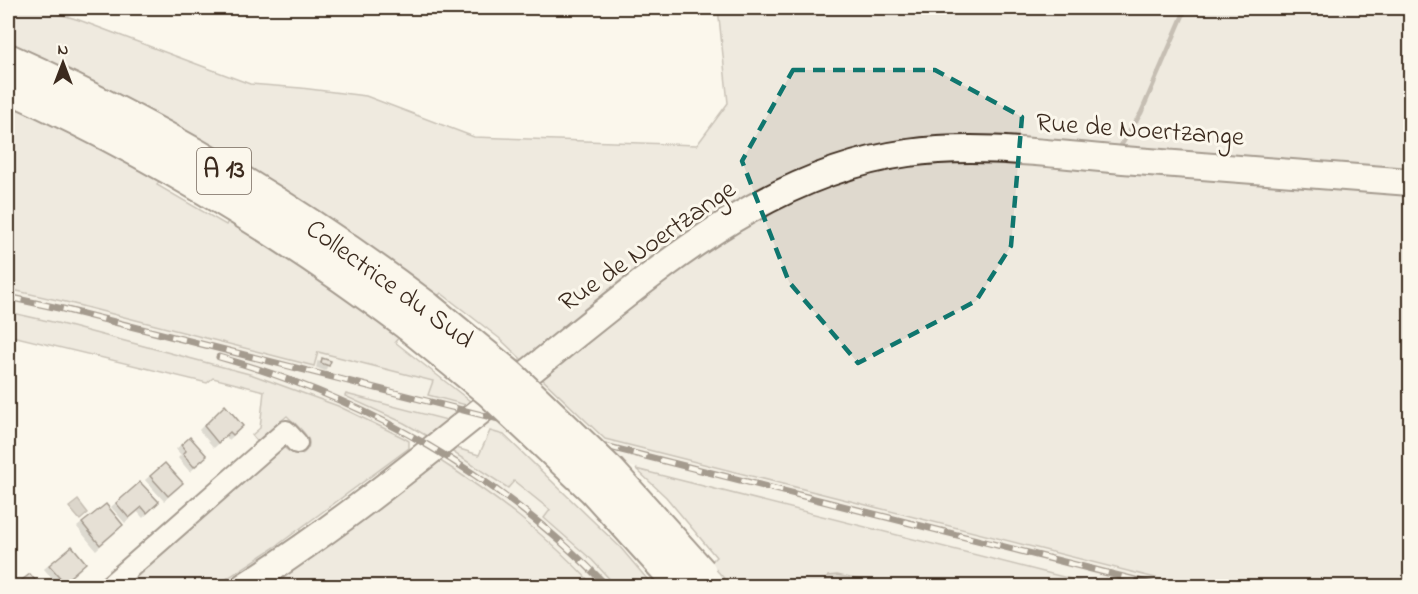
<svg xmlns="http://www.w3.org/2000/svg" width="1418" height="594" viewBox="0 0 1418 594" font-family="'Indie Flower',sans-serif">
<defs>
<filter id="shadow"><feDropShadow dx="-4" dy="4" stdDeviation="0" flood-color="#0004"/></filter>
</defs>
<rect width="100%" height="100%" fill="#fbf7ec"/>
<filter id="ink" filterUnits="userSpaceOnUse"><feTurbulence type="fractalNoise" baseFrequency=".0167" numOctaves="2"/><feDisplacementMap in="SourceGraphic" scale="12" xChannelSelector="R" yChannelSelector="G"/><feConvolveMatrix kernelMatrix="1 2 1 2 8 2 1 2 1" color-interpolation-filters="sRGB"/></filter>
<g filter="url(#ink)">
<g fill="#ede8dd">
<path d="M 8,289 L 66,302 L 313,365 L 318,352 L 410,375 L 433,381 L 428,395 L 466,405 L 447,420 L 346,394 L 416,429 L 404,438 L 338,406 L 253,375 L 57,323 L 8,312 Z"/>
<path d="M 495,412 L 605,439 L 1187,586 L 1099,586 L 476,427 Z"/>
<path d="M 458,455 L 507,488 L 514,480 L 550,510 L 544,518 L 592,560 L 616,586 L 594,586 L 545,537 L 503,503 L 448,466 Z"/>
</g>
<g fill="#dfd9ce" stroke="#8d8276" stroke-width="1.5">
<path d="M 8,8 L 40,8 L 79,20 L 250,84 L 301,88 L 366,96 L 474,137 L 697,145 L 728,103 L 718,8 L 1410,8 L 1410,586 L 1187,586 L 605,439 L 499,338 L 441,293 L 436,298 L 8,45 Z"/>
<path d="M 8,103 L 54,124 L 160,179 L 157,185 L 226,225 L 229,219 L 401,335 L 395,342 L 470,401 L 466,405 L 428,395 L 433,381 L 318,352 L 314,366 L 66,302 L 8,289 Z"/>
<path d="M 8,312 L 57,323 L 253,375 L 338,406 L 404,438 L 409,441 L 409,448 L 275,547 L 216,586 L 109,586 L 282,446 C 286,449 289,452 294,454 C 304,457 313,446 307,437 C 302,429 293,422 287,416 L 257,441 L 252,435 L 260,428 L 264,391 L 213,378 L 207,383 L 8,335 Z"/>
<path d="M 346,394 L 447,420 L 427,436 L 404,423 L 345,396 Z"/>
<path d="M 490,431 L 504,435 L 620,547 L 653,586 L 616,586 L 592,560 L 544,518 L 550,510 L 514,481 L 508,488 L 448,449 L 450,446 L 479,455 Z"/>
<path d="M 436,458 C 495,496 546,534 594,586 L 258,586 Z"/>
<path d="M 636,469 L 1099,586 L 875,586 L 872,583 L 825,582 L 828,586 L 731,586 L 710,563 L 716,557 L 666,497 Z"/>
</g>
<g fill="#b6aea2" stroke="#85796d" stroke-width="1.5">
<path d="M 78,500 L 88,513 L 80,520 L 69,507 Z"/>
<path d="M 837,575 L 872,583 L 875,586 L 828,586 L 825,582 L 828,576 Z"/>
</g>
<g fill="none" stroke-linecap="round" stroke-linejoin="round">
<path stroke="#85796d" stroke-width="4.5" d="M 1119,149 L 1141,113 L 1186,8"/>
</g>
<g fill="#ccc4b9" stroke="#3b2a1e" stroke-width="1.5" filter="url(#shadow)">
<path d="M 322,358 L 331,361 L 329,366 L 321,363 Z"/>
<path d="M 225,405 L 243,426 L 233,435 L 230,432 L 218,443 L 204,426 Z"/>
<path d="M 190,437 L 207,456 L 194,467 L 183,454 L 186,451 L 181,445 Z"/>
<path d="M 165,463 L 183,483 L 168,496 L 150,476 Z"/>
<path d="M 140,482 L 159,502 L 147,513 L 142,507 L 129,518 L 116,503 Z"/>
<path d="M 106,504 L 123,525 L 100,545 L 82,523 Z"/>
<path d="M 72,546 L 86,563 L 64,582 L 49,565 Z"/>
<path d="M 30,574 L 40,586 L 14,586 Z"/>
</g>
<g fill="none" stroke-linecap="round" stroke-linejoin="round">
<g stroke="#3b2a1e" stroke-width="24">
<path id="minor" d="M 109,586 L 286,431 L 297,443"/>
</g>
<g stroke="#3b2a1e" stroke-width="30">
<path id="major" d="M 245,586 C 353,517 452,433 553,353 C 658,269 769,172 908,153 C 979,143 1052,154 1123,160 C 1219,167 1315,174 1410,182"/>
</g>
<g stroke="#3b2a1e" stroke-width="34">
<g id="highway">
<path d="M 8,59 C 156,125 298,209 427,307"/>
<path d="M 8,87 C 150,151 284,232 409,326"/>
</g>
</g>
<use href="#minor" stroke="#fbf7ec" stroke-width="20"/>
<use href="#major" stroke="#fbf7ec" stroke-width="26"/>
<use href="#highway" stroke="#fbf7ec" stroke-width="30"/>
<g stroke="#3b2a1e" stroke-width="7">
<g id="rail">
<path d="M 8,297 L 63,309 L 1159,586"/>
<path d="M 219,357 C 367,399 500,475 607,586"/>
</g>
</g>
<use href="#rail" stroke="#fbf7ec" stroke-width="4.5" stroke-dasharray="14" stroke-linecap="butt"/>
<g stroke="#3b2a1e" stroke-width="34" stroke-linecap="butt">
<g id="highway-bridge">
<path d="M 427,307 L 511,376 L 611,472 L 701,572"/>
<path d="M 409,326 L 490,392 L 593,489 L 681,586"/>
</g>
</g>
<use href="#highway-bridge" stroke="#fbf7ec" stroke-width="30"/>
</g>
</g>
<path d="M0 0H1418V594H0ZM 793,70 L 935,70 L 1022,117 L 1011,246 L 976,301 L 858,363 L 789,282 L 742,161 Z" fill="#fbf7ec" fill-opacity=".55" fill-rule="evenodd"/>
<path fill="none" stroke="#0f766e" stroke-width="4.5" stroke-dasharray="12 8" stroke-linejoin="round" d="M 793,70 L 935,70 L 1022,117 L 1011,246 L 976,301 L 858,363 L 789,282 L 742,161 Z"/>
<g text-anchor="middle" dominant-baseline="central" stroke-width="6" stroke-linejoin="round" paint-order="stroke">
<rect fill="#fbf7ec" stroke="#75685c" stroke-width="1.5" x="197" y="148" width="54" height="46" rx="4.5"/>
<g font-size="26" font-weight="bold" fill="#3b2a1e">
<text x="224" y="171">A 13</text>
</g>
<g font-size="27" fill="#3b2a1e" stroke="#fbf7ec">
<text transform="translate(1140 131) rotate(4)">Rue de Noertzange</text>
<text transform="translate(648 247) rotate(-35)">Rue de Noertzange</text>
<text transform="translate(389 285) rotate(36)">Collectrice du Sud</text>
</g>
</g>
<rect width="1418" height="594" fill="none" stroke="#fbf7ec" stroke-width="30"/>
<rect x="15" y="15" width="1388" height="564" fill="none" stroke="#3b2a1e" stroke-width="2" filter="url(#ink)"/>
<g transform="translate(63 63)" stroke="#fbf7ec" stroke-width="4.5" paint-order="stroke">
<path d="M0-4.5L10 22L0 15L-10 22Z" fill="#3b2a1e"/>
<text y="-9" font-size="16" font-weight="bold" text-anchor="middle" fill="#3b2a1e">N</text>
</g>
</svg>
